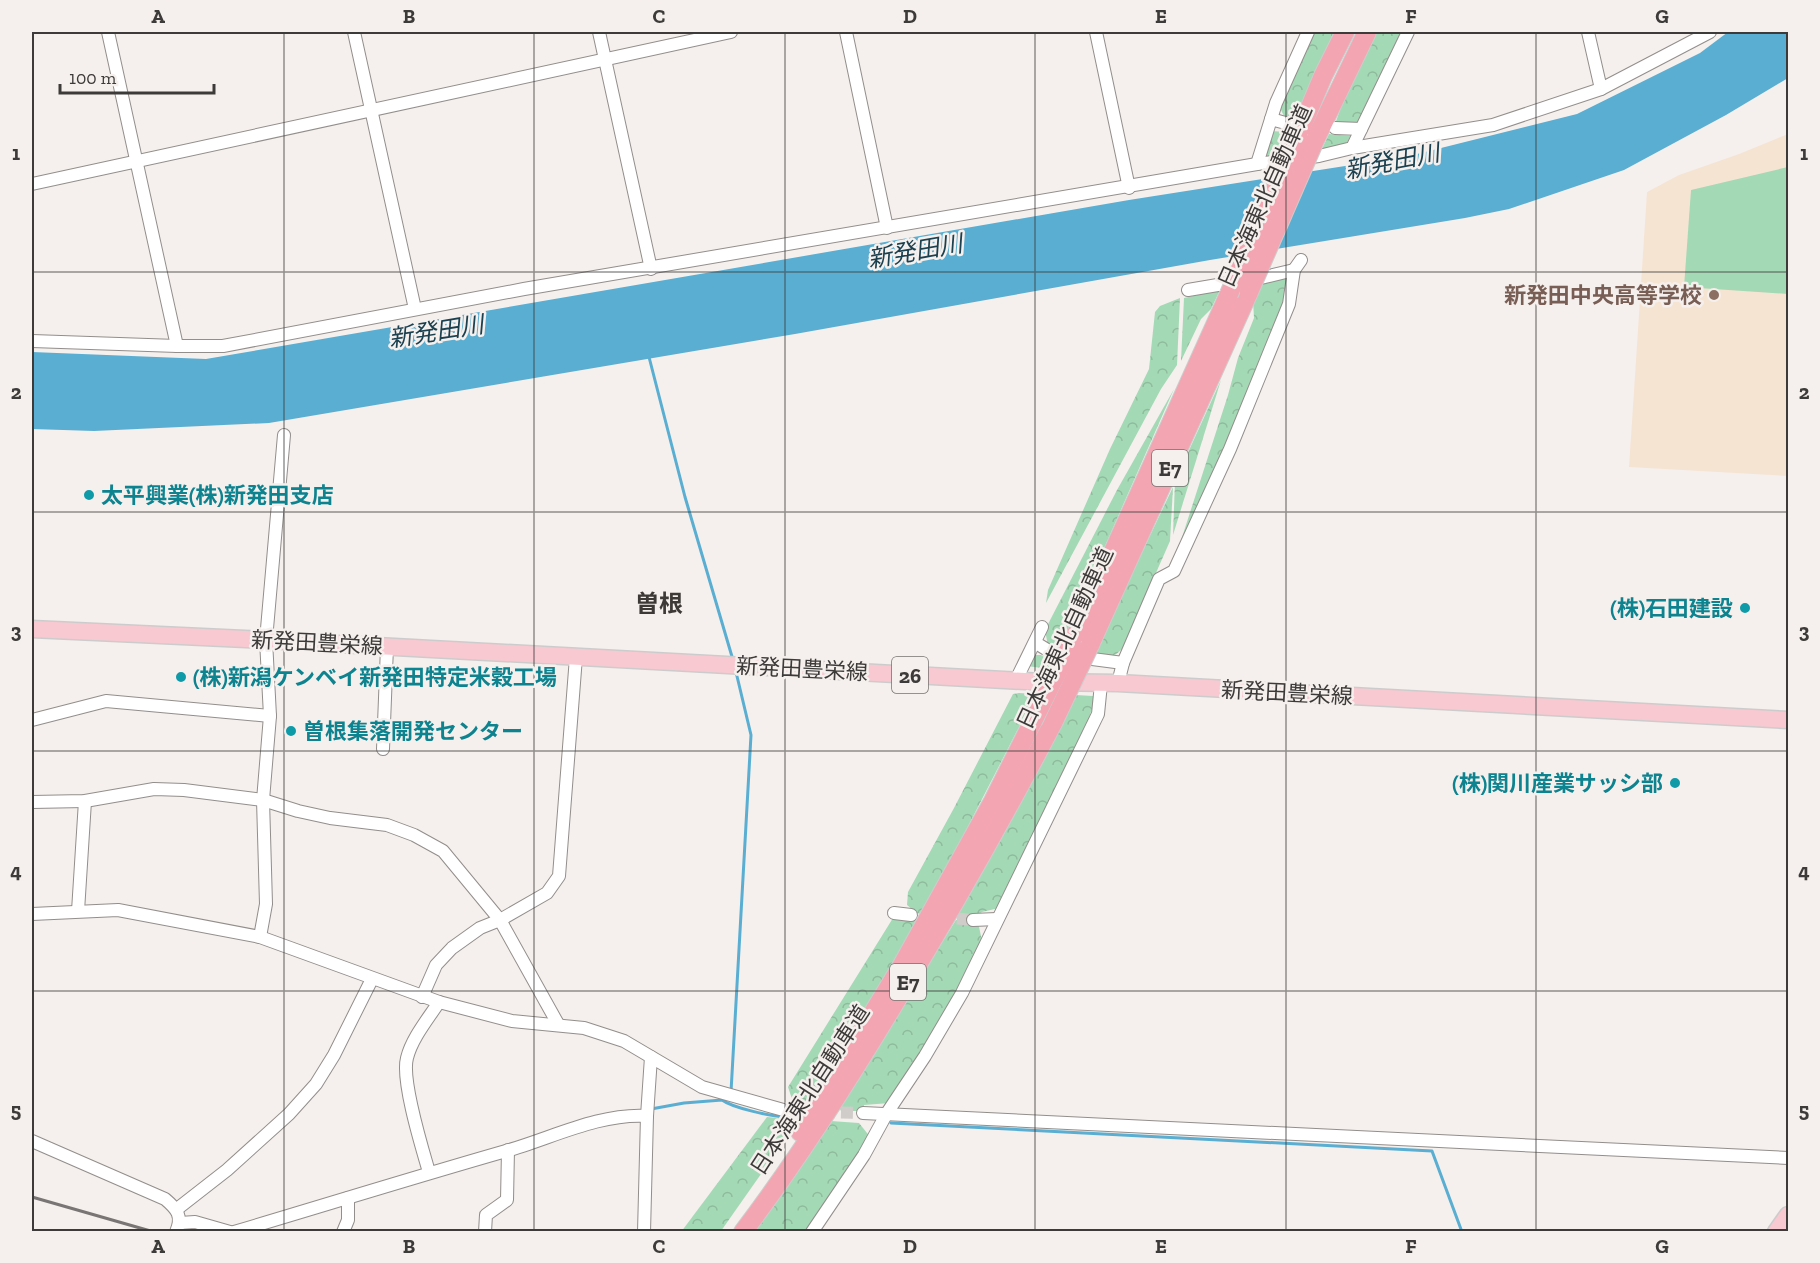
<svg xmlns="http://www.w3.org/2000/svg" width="1820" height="1263" viewBox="0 0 1820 1263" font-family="'Zilla Slab','Noto Sans JP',serif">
<defs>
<pattern id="forest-crowns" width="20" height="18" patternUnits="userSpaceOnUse" patternTransform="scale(1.5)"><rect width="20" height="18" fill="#a4d9b5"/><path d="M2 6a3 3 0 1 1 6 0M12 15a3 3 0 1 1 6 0" fill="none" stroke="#8ebb9c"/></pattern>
</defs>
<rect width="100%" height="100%" fill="#f5f0ed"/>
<path fill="#f6e4d3" d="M 1788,134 L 1788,476 L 1629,467 L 1647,192 L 1679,175 L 1739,154 Z"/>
<path fill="#a4d9b5" d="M 1788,167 L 1788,294 L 1684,287 L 1691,190 Z"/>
<g fill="url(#forest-crowns)">
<path d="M 1311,32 L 1334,32 L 1293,122 L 1287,122 L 1280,108 Z"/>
<path d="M 1377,32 L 1401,32 L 1355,127 L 1335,124 L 1341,107 Z"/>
<path d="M 1270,131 L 1288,132 L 1277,161 L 1264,159 Z"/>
<path d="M 1329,134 L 1350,136 L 1345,147 L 1320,153 Z"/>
<path d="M 1285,276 L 1288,280 L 1287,296 L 1259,361 L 1246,403 L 1174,562 L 1228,395 L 1238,358 L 1254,318 L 1253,300 L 1263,282 Z"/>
<path d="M 1220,290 L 1211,309 L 1201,319 L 1181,361 L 1184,298 Z"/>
<path d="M 1180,298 L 1177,365 L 1161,389 L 1046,603 L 1048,590 L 1110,449 L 1149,369 L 1155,312 L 1160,306 Z"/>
<path d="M 1221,380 L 1173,535 L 1175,481 Z"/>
<path d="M 1174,389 L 1059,651 L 1048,646 L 1045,630 L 1117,490 Z"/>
<path d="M 1173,487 L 1170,541 L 1123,648 C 1114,658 1107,658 1093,656 Z"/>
<path d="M 1035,655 L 1041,655 L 1052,662 L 1049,669 L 1027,666 Z"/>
<path d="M 1019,693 L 1036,694 L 923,914 L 907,912 L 913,910 L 907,905 L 908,892 L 954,808 L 1013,694 Z"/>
<path d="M 1076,695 L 1093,696 L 1093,705 L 1086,728 L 999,908 L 982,912 L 976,916 L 978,920 L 956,917 L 1004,834 Z"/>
<path d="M 893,918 L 912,920 L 921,919 L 806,1109 L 788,1108 L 793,1102 L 788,1087 Z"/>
<path d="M 956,920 L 978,922 L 982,941 L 952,999 L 890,1103 L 864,1105 L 864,1111 L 841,1111 L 839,1107 Z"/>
<path d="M 767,1117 L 799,1120 L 721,1231 L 681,1232 Z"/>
<path d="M 831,1121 L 859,1123 L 871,1138 L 808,1231 L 750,1232 Z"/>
</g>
<path fill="#59aed1" d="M 1728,32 L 1788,32 L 1788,78 L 1726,115 L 1624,170 L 1509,209 L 1465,218 L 1210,260 L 795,334 L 269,423 L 94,431 L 32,429 L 32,352 L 206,359 L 1129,200 L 1409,156 L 1577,114 L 1700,53 Z"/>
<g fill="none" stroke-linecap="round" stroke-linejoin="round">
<g stroke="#59aed1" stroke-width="3">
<path d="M 649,357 L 685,497 L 733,660"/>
<path d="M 731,1092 L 751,735 L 736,672"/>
<path d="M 651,1109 L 684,1103 L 722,1100 C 733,1108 770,1116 785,1117"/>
<path d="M 891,1123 L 1432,1151 L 1462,1232"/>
</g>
<g stroke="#d0ccc9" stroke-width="12" stroke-dasharray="12 6" stroke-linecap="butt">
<path d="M 939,917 L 973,920"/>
<path d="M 787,1111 L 863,1113"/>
</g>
<g stroke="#928e8b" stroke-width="14">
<g id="minor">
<path d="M 108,32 L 177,346"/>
<path d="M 354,32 L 415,309"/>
<path d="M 599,32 L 651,269"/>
<path d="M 846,32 L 887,228"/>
<path d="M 1096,32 L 1129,188"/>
<path d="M 1588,32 L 1601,89"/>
<path d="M 1271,119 L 1289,124"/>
<path d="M 1335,128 L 1361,129"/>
<path d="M 1352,148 L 1493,125 L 1601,89 L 1710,32"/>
<path d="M 1257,164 L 1276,103 L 1308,32"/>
<path d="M 32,184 L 731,32"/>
<path d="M 1188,290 L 1265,277 L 1294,270"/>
<path d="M 32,341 L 177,346 L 223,346 L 524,289 L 1257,164 L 1319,156 L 1352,148 L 1408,32"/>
<path d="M 1036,643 L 1054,654 L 1123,663"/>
<path d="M 1016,680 L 1042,627"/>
<path d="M 1118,683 L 1123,663 L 1159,579 L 1174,571 L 1230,449 L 1289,304 L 1294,270 L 1301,260"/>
<path d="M 32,720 L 106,701 L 270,716"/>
<path d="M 383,749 L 387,647"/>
<path d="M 32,802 L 85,801 L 154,789 L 184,790 L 263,800 L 298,811 L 330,818 L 387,825 L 414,835 L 443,851 L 500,920 L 558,1024"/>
<path d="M 78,911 L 85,801"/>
<path d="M 894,913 L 911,915"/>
<path d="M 32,914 L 118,910 L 260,937 L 439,1002 L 512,1021 L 584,1028 L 624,1041 L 702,1087 L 787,1111"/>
<path d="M 973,920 L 997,919"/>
<path d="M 260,937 L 266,904 L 263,800 L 270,716 L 266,640 L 284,435"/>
<path d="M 422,997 L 436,965 L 452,948 L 480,928 L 500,920 L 547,893 L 559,876 L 576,657"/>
<path d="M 863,1113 L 1788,1158"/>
<path d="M 32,1141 L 165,1199 C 177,1209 183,1216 176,1232"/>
<path d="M 429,1172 C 422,1148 401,1080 407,1058 C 412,1038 428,1019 439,1002"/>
<path d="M 177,1209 L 227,1170 L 289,1114 L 316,1084 L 334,1055 L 372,979"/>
<path d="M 180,1223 L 195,1222 L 230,1232"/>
<path d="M 234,1232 C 325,1205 415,1177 506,1151 C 552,1138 599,1113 647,1116"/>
<path d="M 343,1232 L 348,1220 L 348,1198"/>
<path d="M 485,1232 L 486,1215 L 507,1200 L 508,1150"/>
<path d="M 644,1232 L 647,1116 L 651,1057"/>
<path d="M 812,1232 L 864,1155 L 887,1113 L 925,1056 L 962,993 L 1098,714 L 1101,684"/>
</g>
</g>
<g stroke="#cdcccc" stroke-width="19">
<g id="major">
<path d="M 32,629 L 266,640 L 1042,682 L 1118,683 L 1788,720"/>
<path d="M 1776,1232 L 1788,1215"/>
</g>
</g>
<g stroke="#cdcccc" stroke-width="20">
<g id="highway">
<path d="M 1298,136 L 1323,76 L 1345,32"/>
<path d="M 1316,138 L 1367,32"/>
<path d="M 1072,643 L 1229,294"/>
<path d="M 1090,645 L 1249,292"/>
<path d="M 800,1132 L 901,967 L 993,801 L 1033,721"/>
<path d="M 743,1232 C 799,1158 848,1081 896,1001 C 952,909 1004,817 1054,721"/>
</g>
</g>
<use href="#minor" stroke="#fff" stroke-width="12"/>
<use href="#major" stroke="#f8c9d1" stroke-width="16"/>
<use href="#highway" stroke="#f4a5b2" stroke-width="18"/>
<path stroke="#787574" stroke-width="3" d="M 32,1197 L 154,1232"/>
<g stroke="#cdcccc" stroke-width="20" stroke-linecap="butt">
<g id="highway-bridge">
<path d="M 1249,292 L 1316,138"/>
<path d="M 1229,294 L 1298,136"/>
<path d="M 1033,721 L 1072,643"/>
<path d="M 1054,721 L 1090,645"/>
</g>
</g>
<use href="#highway-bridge" stroke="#f4a5b2" stroke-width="18"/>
</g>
<path fill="none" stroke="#3d3b3a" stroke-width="1.5" stroke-opacity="0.55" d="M 284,32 L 284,1232M 534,32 L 534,1232M 785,32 L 785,1232M 1035,32 L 1035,1232M 1286,32 L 1286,1232M 1536,32 L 1536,1232M 32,272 L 1788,272M 32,512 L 1788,512M 32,751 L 1788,751M 32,991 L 1788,991"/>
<circle fill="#8d6e63" stroke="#f5f0ed" stroke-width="2" cx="1714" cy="295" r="6"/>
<g fill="#0f9aa8" stroke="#f5f0ed" stroke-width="2">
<circle cx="89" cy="495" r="6"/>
<circle cx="1745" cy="608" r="6"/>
<circle cx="181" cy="677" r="6"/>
<circle cx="291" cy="731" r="6"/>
<circle cx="1675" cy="783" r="6"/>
</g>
<g text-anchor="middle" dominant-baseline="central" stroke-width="5" stroke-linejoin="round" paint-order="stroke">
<g fill="#f5f0ed" stroke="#747170" stroke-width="1.5">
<rect x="1152" y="450" width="36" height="36" rx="4.5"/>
<rect x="892" y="657" width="36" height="36" rx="4.5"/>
<rect x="890" y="964" width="36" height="36" rx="4.5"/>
</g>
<g font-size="21" font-weight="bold" fill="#3d3b3a">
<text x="1170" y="468">E7</text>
<text x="910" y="675">26</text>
<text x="908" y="982">E7</text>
</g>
<g font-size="22" fill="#3d3b3a" stroke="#f5f0ed">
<text transform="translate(1265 196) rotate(-66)">日本海東北自動車道</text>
<text transform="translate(1065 638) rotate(-65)">日本海東北自動車道</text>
<text transform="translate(317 643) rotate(3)">新発田豊栄線</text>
<text transform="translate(802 669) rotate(3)">新発田豊栄線</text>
<text transform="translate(1287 693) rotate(3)">新発田豊栄線</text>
<text transform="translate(810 1090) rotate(-57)">日本海東北自動車道</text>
</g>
<g font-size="22" font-weight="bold" fill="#785e54" stroke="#f5f0ed" text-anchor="end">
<text x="1702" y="295">新発田中央高等学校</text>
</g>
<g font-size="22" font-weight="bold" fill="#0d838f" stroke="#f5f0ed" text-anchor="start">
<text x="101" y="495">太平興業(株)新発田支店</text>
<text x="1733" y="608" text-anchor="end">(株)石田建設</text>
<text x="193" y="677">(株)新潟ケンベイ新発田特定米穀工場</text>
<text x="303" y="731">曽根集落開発センター</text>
<text x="1663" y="783" text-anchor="end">(株)関川産業サッシ部</text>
</g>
<g font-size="24" font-style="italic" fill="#1b4150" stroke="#f5f0ed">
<text transform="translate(1392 161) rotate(-11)">新発田川</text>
<text transform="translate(915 251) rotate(-10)">新発田川</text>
<text transform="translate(436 331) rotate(-9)">新発田川</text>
</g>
<g font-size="24" font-weight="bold" fill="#3d3937" stroke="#f5f0ed">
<text x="659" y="603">曽根</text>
</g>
</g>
<rect width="1820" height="1263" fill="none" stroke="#f5f0ed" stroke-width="66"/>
<path d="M60 84v9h154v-9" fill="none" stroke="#3d3b3a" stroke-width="3"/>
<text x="69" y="84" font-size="18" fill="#3d3b3a" stroke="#f5f0ed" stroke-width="4.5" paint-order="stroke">100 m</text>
<rect x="33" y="33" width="1754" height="1197" fill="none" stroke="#3d3b3a" stroke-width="2"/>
<g font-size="20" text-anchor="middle" font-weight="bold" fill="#3d3b3a">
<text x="158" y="23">A</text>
<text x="409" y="23">B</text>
<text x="659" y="23">C</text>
<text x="910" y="23">D</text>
<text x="1161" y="23">E</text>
<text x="1411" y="23">F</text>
<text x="1662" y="23">G</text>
<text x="16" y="160">1</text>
<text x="1804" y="160">1</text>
<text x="16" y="399">2</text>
<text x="1804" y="399">2</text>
<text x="16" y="638">3</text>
<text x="1804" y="638">3</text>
<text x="16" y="878">4</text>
<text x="1804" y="878">4</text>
<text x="16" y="1117">5</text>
<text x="1804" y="1117">5</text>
<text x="158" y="1253">A</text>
<text x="409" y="1253">B</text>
<text x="659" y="1253">C</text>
<text x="910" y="1253">D</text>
<text x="1161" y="1253">E</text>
<text x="1411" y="1253">F</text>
<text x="1662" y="1253">G</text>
</g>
</svg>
